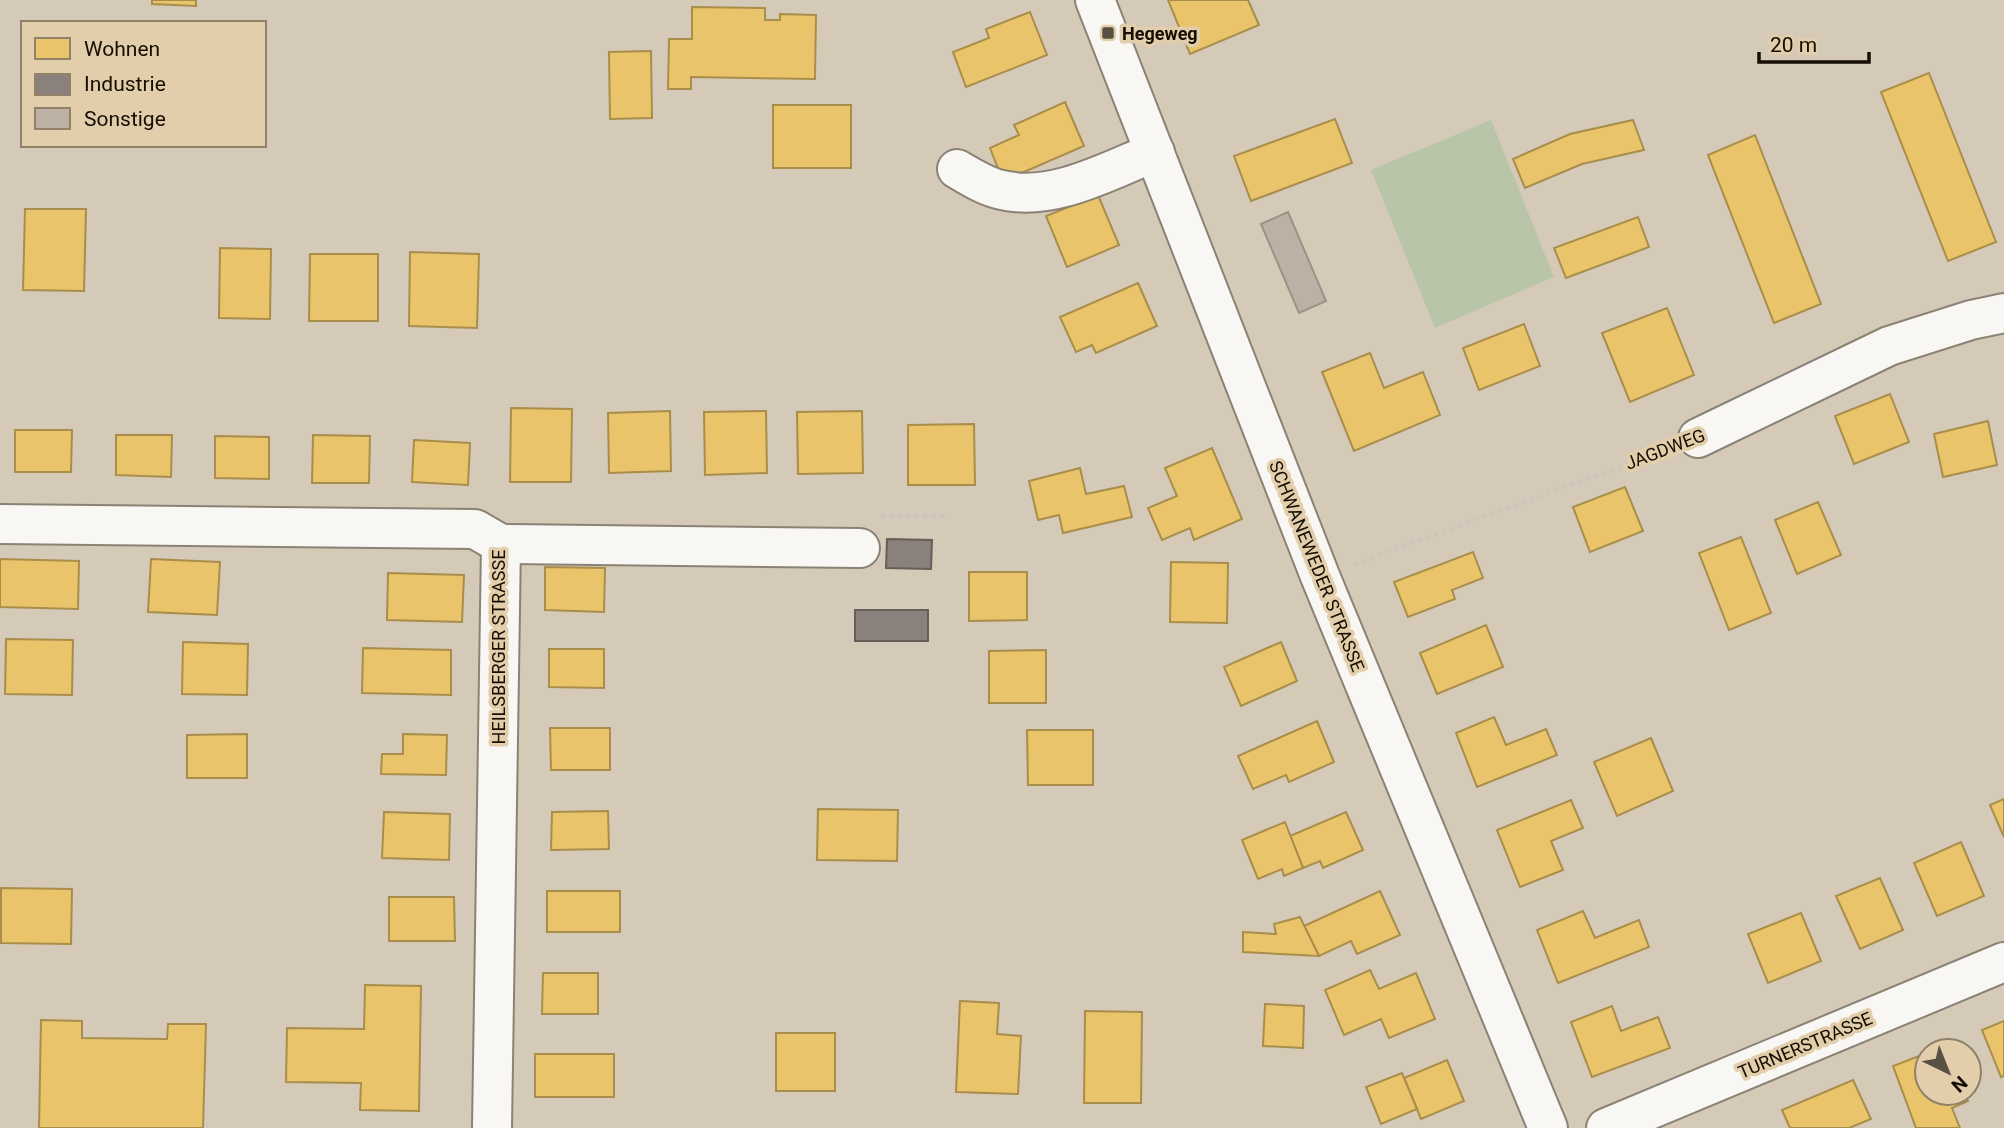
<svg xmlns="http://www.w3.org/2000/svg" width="2004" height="1128" viewBox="0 0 2004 1128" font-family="Roboto,sans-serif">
<rect width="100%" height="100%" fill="#d5cab8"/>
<path fill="#b8c5a9" d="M 1491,120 L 1554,277 L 1435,328 L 1371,170 Z"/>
<g fill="#e9c46a" stroke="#a98d4b" stroke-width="2">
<path d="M 152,0 L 196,0 L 196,6 L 152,4 Z"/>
<path d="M 1168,0 L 1248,0 L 1259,25 L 1190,54 Z"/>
<path d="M 692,7 L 765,8 L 765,20 L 780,20 L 780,14 L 816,15 L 815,79 L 691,77 L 691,89 L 668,89 L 669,39 L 692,39 Z"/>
<path d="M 1030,12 L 1047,55 L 966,87 L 953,52 L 989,38 L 986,29 Z"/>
<path d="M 651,51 L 652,118 L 610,119 L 609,52 Z"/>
<path d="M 1929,73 L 1996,242 L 1948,261 L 1881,92 Z"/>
<path d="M 1065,102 L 1084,146 L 1003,181 L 990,148 L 1019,135 L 1014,125 Z"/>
<rect x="773" y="105" width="78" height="63"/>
<path d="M 1335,119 L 1352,163 L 1251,201 L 1234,156 Z"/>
<path d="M 1633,120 L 1644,150 L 1582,164 L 1525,188 L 1513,159 L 1570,134 Z"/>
<path d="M 1755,135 L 1821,304 L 1774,323 L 1708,155 Z"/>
<path d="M 1098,195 L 1119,245 L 1067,267 L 1046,216 Z"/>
<path d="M 25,209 L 86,209 L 84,291 L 23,290 Z"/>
<path d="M 1638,217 L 1649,247 L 1566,278 L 1554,248 Z"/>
<path d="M 220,248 L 271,249 L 270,319 L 219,318 Z"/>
<path d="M 410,252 L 479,254 L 477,328 L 409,326 Z"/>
<path d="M 310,254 L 378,254 L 378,321 L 309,321 Z"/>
<path d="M 1138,283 L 1157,326 L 1096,353 L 1092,345 L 1076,352 L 1060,317 Z"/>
<path d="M 1667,308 L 1694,375 L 1630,402 L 1602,333 Z"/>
<path d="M 1524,324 L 1540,366 L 1479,390 L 1463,348 Z"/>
<path d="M 1370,353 L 1384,388 L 1423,372 L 1440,415 L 1354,451 L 1322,372 Z"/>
<path d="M 1890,394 L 1909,442 L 1854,464 L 1835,416 Z"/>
<path d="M 511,408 L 572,409 L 571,482 L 510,482 Z"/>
<path d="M 670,411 L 671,471 L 609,473 L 608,413 Z"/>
<path d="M 766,411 L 767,473 L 705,475 L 704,412 Z"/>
<path d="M 862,411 L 863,473 L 798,474 L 797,412 Z"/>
<path d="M 1988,421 L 1997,465 L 1943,477 L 1934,434 Z"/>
<path d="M 974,424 L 975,485 L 908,485 L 908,425 Z"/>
<path d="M 15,430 L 72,430 L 71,472 L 15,472 Z"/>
<path d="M 116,435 L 172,435 L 171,477 L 116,475 Z"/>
<path d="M 313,435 L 370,436 L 369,483 L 312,483 Z"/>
<path d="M 215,436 L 269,437 L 269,479 L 215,478 Z"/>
<path d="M 414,440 L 470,443 L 468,485 L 412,482 Z"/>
<path d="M 1212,448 L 1242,519 L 1194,540 L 1190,528 L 1162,540 L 1148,508 L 1177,496 L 1165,468 Z"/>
<path d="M 1080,468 L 1086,494 L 1124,486 L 1132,517 L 1063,533 L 1059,515 L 1038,520 L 1029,481 Z"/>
<path d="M 1625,487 L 1643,531 L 1590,552 L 1573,507 Z"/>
<path d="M 1818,502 L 1841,555 L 1797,574 L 1775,520 Z"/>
<path d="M 1741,537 L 1771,613 L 1729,630 L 1699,553 Z"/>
<path d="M 1473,552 L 1483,578 L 1452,590 L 1455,599 L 1408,617 L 1394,582 Z"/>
<path d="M 0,559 L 79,561 L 78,609 L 0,607 Z"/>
<path d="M 151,559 L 220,562 L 217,615 L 148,612 Z"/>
<path d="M 1171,562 L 1228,563 L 1227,623 L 1170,622 Z"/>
<path d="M 545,567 L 605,568 L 604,612 L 545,610 Z"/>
<path d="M 969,572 L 1027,572 L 1027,620 L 969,621 Z"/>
<path d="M 388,573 L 464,575 L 462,622 L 387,620 Z"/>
<path d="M 1486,625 L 1503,667 L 1437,694 L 1420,653 Z"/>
<path d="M 6,639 L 73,640 L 72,695 L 5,694 Z"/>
<path d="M 183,642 L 248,644 L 247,695 L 182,694 Z"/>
<path d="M 1281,642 L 1297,681 L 1241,706 L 1224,667 Z"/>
<path d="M 363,648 L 451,650 L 451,695 L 362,693 Z"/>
<path d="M 549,649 L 604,649 L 604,688 L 549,687 Z"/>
<path d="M 1046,650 L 1046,703 L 989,703 L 989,651 Z"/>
<path d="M 1494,717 L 1506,745 L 1546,729 L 1557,755 L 1477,787 L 1456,733 Z"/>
<path d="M 1317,721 L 1334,762 L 1289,782 L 1286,775 L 1253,789 L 1238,756 Z"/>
<path d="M 550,728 L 610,728 L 610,770 L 551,770 Z"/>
<path d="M 1027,730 L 1093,730 L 1093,785 L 1028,785 Z"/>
<path d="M 247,734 L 247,778 L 187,778 L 187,735 Z"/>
<path d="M 403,734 L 447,735 L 446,775 L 381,774 L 382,754 L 403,754 Z"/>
<path d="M 1651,738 L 1673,791 L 1617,816 L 1594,762 Z"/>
<path d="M 2004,799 L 2004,837 L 1990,805 Z"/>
<path d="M 1571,800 L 1583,828 L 1551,841 L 1563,870 L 1520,887 L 1497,830 Z"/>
<path d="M 818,809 L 898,810 L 897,861 L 817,860 Z"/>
<path d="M 608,811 L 609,849 L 551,850 L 552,812 Z"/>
<path d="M 384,812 L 450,814 L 449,860 L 382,858 Z"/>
<path d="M 1346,812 L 1363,850 L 1323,868 L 1320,861 L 1303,868 L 1290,836 Z"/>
<path d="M 1285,822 L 1303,868 L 1284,876 L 1282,869 L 1258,879 L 1242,840 Z"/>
<path d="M 1961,842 L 1984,896 L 1937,916 L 1914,863 Z"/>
<path d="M 1880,878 L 1903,930 L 1860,949 L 1836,896 Z"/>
<path d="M 1,888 L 72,889 L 71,944 L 1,943 Z"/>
<rect x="547" y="891" width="73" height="41"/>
<path d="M 1380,891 L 1400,935 L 1357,954 L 1351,941 L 1319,956 L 1304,926 Z"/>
<path d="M 389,897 L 454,897 L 455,941 L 389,941 Z"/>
<path d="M 1583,911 L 1595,938 L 1639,920 L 1649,947 L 1558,983 L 1537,930 Z"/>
<path d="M 1801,913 L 1821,961 L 1768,983 L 1748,934 Z"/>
<path d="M 1300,917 L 1319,956 L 1243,952 L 1243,932 L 1276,934 L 1274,924 Z"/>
<path d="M 1370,970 L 1379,989 L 1416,973 L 1435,1019 L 1389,1038 L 1381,1019 L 1344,1035 L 1325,990 Z"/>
<path d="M 543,973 L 598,973 L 598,1014 L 542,1014 Z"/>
<path d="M 365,985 L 421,986 L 419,1111 L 360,1110 L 361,1083 L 286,1082 L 287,1028 L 364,1029 Z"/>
<path d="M 960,1001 L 999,1003 L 997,1034 L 1021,1036 L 1018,1094 L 956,1092 Z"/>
<path d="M 1265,1004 L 1304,1006 L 1303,1048 L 1263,1046 Z"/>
<path d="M 1612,1006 L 1621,1031 L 1658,1017 L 1670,1048 L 1592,1077 L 1571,1022 Z"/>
<path d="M 1085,1011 L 1142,1012 L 1141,1103 L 1084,1103 Z"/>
<path d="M 41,1020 L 82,1021 L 82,1038 L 167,1039 L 168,1024 L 206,1024 L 203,1128 L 39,1128 Z"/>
<path d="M 2004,1021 L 2004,1076 L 2001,1077 L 1982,1030 Z"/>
<rect x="776" y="1033" width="59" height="58"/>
<path d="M 1927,1053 L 1927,1093 L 1964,1093 L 1968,1101 L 1952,1108 L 1960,1128 L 1916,1128 L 1893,1066 Z"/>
<rect x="535" y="1054" width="79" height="43"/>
<path d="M 1447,1060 L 1464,1101 L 1421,1119 L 1404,1078 Z"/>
<path d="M 1402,1073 L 1417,1109 L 1381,1124 L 1366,1087 Z"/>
<path d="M 1853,1080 L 1871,1119 L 1849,1128 L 1790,1128 L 1782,1110 Z"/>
</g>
<g fill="#8a817c" stroke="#675e58" stroke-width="2">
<path d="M 887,539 L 932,540 L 931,569 L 886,568 Z"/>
<rect x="855" y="610" width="73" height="31"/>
</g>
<path fill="#bcb1a4" stroke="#9c9285" stroke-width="2" d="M 1288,212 L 1326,301 L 1299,313 L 1261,224 Z"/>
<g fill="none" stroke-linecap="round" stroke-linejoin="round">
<g stroke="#8a8274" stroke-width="42">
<g id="minor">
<path d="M 957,169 C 971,177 986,187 1002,190 C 1053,202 1108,171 1155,152"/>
<path d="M 1698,438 L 1889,346 L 1971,320 L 2004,313"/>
<path d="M 0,524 L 475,529 L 501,544 L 860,548"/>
<path d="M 492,1128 L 501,544"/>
<path d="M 1606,1128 L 2004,962"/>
</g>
</g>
<g stroke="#8a8274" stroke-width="42">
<path id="major" d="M 1095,0 L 1320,576 L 1548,1128"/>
</g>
<g stroke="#c9c6c0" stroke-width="4.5" stroke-dasharray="3.5 5" stroke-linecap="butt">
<path d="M 881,516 L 950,516"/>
<path d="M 1354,564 L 1665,450"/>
</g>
<use href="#minor" stroke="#f9f7f4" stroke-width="38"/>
<use href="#major" stroke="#f9f7f4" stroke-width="38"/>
</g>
<rect fill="#585042" stroke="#e2ceab" stroke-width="2.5" x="1101" y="26" width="14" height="14" rx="3.5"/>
<g text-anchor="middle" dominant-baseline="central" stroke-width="7" stroke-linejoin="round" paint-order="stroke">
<g font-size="18" font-weight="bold" fill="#140e03" stroke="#e2ceab" text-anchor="start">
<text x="1122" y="33">Hegeweg</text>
</g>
<g font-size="18" fill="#140e03" stroke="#e2ceab">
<text transform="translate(1665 449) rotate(-21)">JAGDWEG</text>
<text transform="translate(1317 566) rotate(68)">SCHWANEWEDER STRASSE</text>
<text transform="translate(498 647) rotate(-90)">HEILSBERGER STRASSE</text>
<text transform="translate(1805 1045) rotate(-23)">TURNERSTRASSE</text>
</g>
</g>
<rect x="21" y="21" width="245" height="126" fill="#e2ceab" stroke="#908168" stroke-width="2"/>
<rect x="35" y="38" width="35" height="21" fill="#e9c46a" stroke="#908168" stroke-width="2"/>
<text x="84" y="56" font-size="21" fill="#140e03">Wohnen</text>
<rect x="35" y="74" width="35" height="21" fill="#8a817c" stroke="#908168" stroke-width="2"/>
<text x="84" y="91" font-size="21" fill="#140e03">Industrie</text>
<rect x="35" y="108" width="35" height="21" fill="#bcb1a4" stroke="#908168" stroke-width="2"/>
<text x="84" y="126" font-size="21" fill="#140e03">Sonstige</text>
<g transform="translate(1948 1072) rotate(137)"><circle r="33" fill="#e2ceab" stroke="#908168" stroke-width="2"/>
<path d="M0-5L12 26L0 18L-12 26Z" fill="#585042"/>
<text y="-10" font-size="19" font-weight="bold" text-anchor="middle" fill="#140e03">N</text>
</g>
<path d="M1759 52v10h110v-10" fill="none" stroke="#140e03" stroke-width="3.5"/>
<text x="1770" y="52" font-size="21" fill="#140e03" stroke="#e2ceab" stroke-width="5" paint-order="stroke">20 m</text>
</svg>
